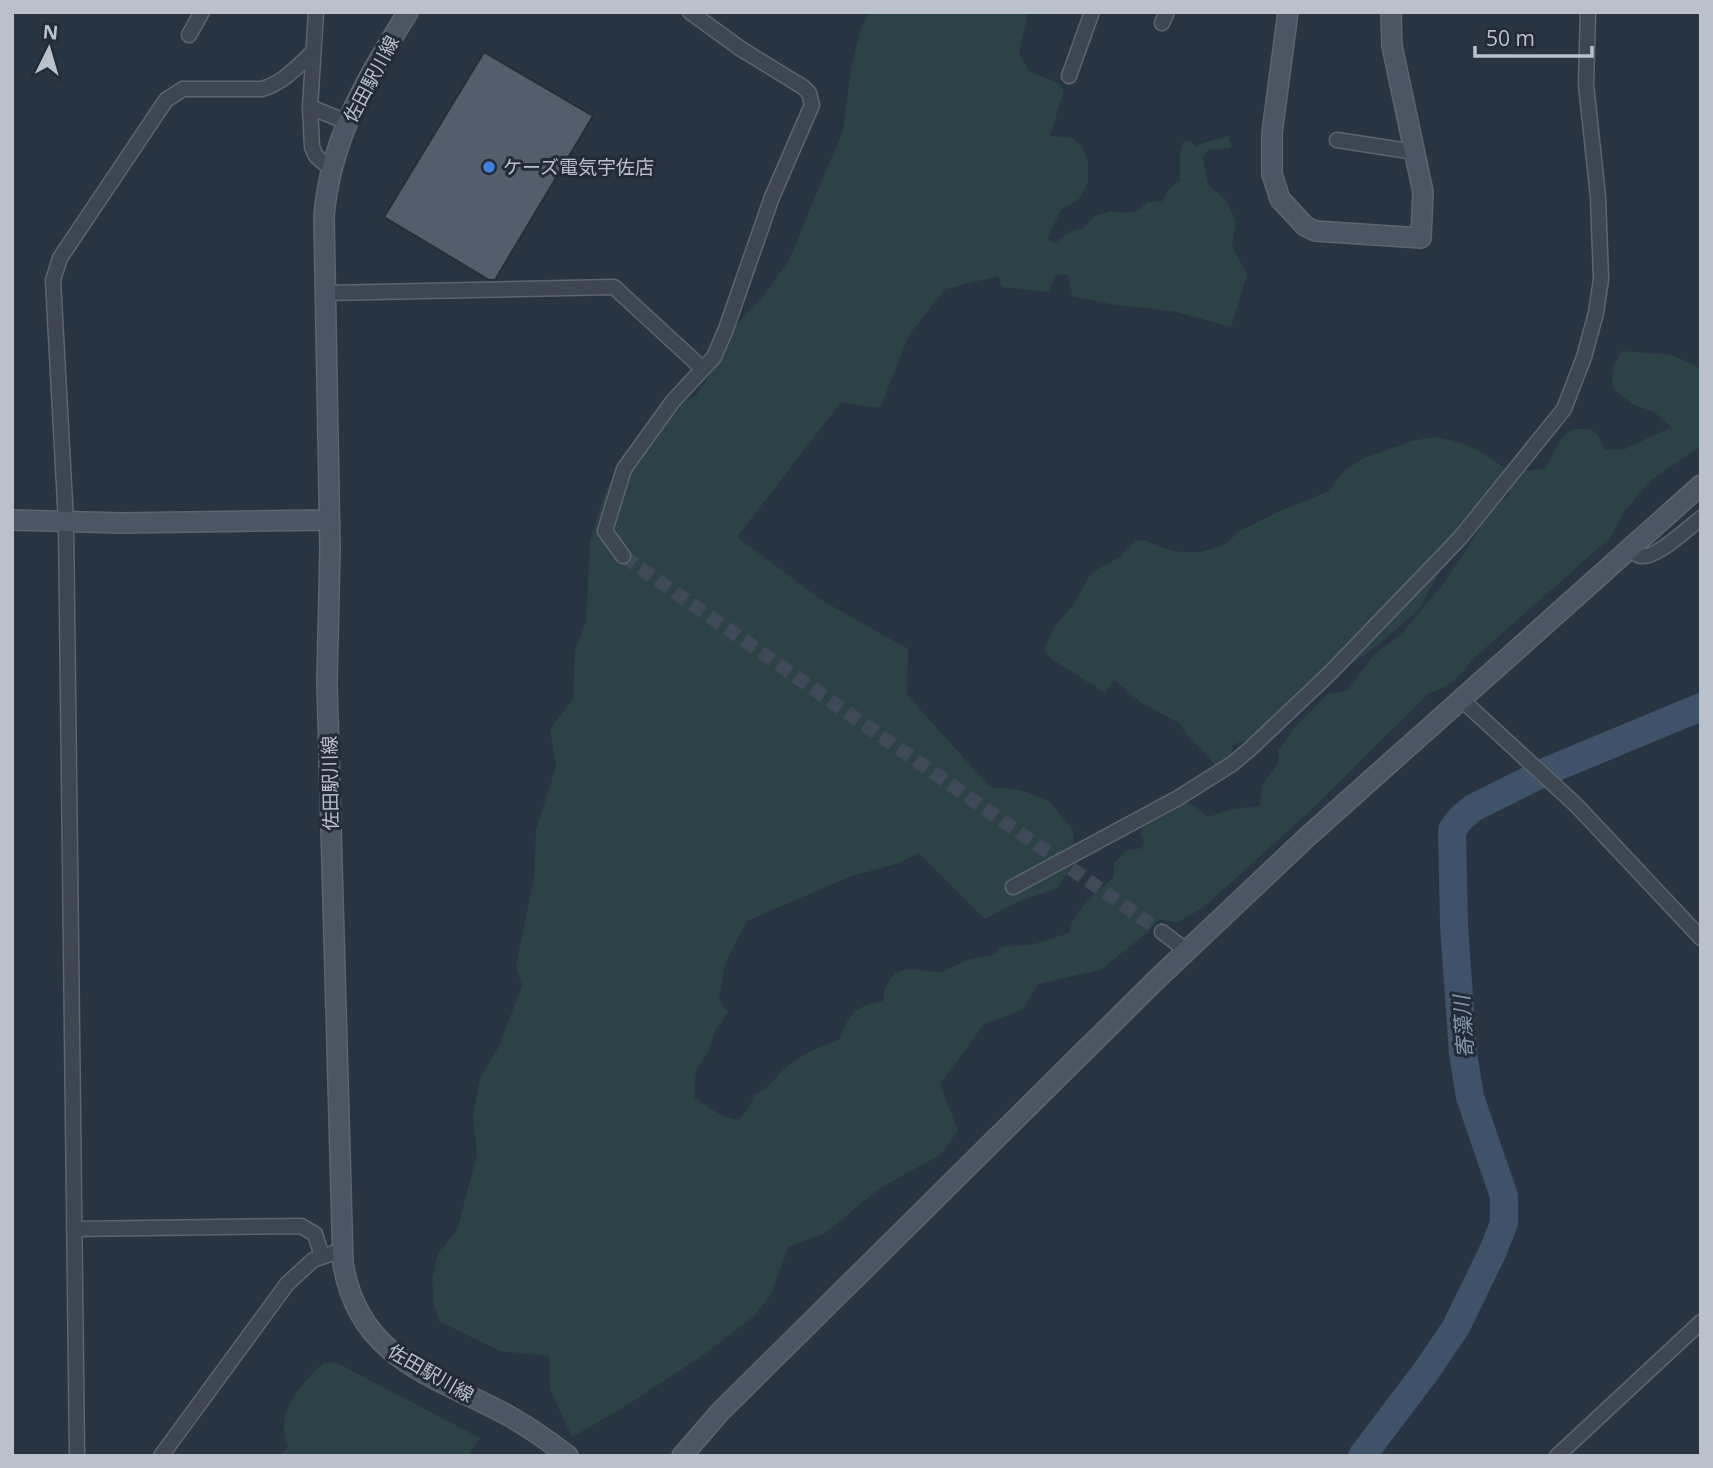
<svg xmlns="http://www.w3.org/2000/svg" width="1713" height="1468" viewBox="0 0 1713 1468" font-family="'Open Sans','Noto Sans JP',sans-serif">
<rect width="100%" height="100%" fill="#293442"/>
<g fill="#2c4244">
<path d="M 870,12 L 1028,12 L 1019,54 L 1029,71 L 1058,83 L 1064,90 L 1050,136 L 1072,138 L 1083,147 L 1088,163 L 1088,182 L 1079,199 L 1061,210 L 1047,239 L 1055,243 L 1071,231 L 1083,228 L 1096,215 L 1111,211 L 1124,213 L 1138,211 L 1147,202 L 1161,202 L 1170,188 L 1180,181 L 1180,154 L 1183,142 L 1190,141 L 1196,147 L 1203,143 L 1228,136 L 1232,148 L 1208,150 L 1203,157 L 1208,185 L 1226,200 L 1236,221 L 1232,247 L 1247,273 L 1246,278 L 1231,327 L 1173,311 L 1115,305 L 1072,296 L 1068,275 L 1057,274 L 1048,292 L 1002,287 L 998,276 L 945,289 L 909,335 L 880,408 L 841,402 L 737,537 L 823,601 L 908,649 L 907,695 L 990,787 L 1020,790 L 1049,801 L 1073,830 L 1075,859 L 1058,888 L 1017,902 L 985,919 L 919,853 L 899,863 L 849,877 L 747,921 L 725,963 L 719,999 L 728,1013 L 715,1031 L 709,1050 L 696,1070 L 694,1097 L 722,1116 L 739,1120 L 751,1103 L 754,1095 C 767,1090 774,1079 784,1069 C 800,1055 820,1046 840,1039 C 848,1014 857,1005 883,1001 L 884,989 L 895,973 L 907,969 L 942,972 L 967,960 L 994,955 L 1002,947 L 1035,944 L 1069,933 C 1074,908 1097,894 1114,877 L 1114,863 L 1126,851 L 1142,848 L 1144,842 L 1140,834 L 1145,821 C 1152,819 1162,818 1168,813 C 1187,798 1189,801 1208,817 L 1232,809 L 1260,806 L 1262,786 L 1279,762 L 1278,751 L 1294,728 L 1328,694 L 1348,690 L 1374,655 L 1402,633 L 1439,589 L 1465,552 L 1489,511 L 1509,495 L 1511,484 L 1520,472 L 1545,469 L 1562,437 L 1574,429 L 1590,429 L 1598,435 L 1605,450 L 1623,450 L 1671,427 L 1654,412 L 1632,404 L 1612,387 L 1613,367 L 1622,351 L 1672,355 L 1701,369 L 1701,446 L 1651,480 L 1623,513 L 1610,538 L 1472,660 C 1460,676 1449,688 1429,693 L 1310,811 L 1204,907 L 1177,923 L 1160,919 L 1147,933 L 1100,970 L 1038,984 L 1022,1010 L 984,1024 L 940,1084 L 958,1131 L 940,1155 L 880,1188 L 824,1234 L 789,1246 L 771,1294 L 754,1316 L 702,1356 L 621,1409 L 572,1437 L 550,1389 L 549,1356 L 500,1351 L 439,1321 L 434,1304 L 432,1280 L 438,1253 L 457,1230 L 477,1155 L 473,1117 L 480,1078 L 498,1048 L 522,986 L 516,966 L 534,877 L 536,830 L 556,767 L 550,729 L 573,699 L 575,650 L 586,622 L 590,542 L 603,498 L 621,458 L 650,420 L 696,395 L 713,370 L 734,327 L 762,298 L 789,260 L 843,130 L 851,68 L 861,27 Z"/>
<path d="M 1433,437 C 1464,441 1480,449 1504,468 L 1502,489 L 1445,562 L 1419,609 L 1381,643 L 1340,672 L 1307,684 L 1250,739 L 1233,745 L 1230,770 L 1219,773 L 1209,756 L 1189,737 L 1179,723 L 1140,702 L 1114,680 L 1105,693 L 1050,658 L 1044,650 L 1055,626 L 1074,604 L 1088,578 L 1098,569 L 1120,557 L 1136,541 L 1145,540 L 1162,548 L 1180,552 L 1201,552 L 1224,545 L 1240,531 L 1280,511 L 1329,491 L 1343,472 L 1362,459 L 1412,441 Z"/>
<path d="M 325,1362 L 339,1364 L 480,1438 L 468,1456 L 280,1456 L 288,1447 C 286,1442 284,1436 284,1431 C 281,1406 307,1377 325,1362 Z"/>
</g>
<g fill="none" stroke-linecap="round" stroke-linejoin="round">
<path stroke="#405269" stroke-width="28" d="M 1362,1456 L 1427,1370 L 1456,1327 L 1493,1251 L 1504,1223 L 1504,1196 L 1470,1097 L 1463,1053 L 1454,926 L 1452,830 L 1461,818 L 1473,808 L 1547,771 L 1701,707"/>
</g>
<path fill="#535d6c" stroke="#242d39" stroke-width="2" d="M 484,52 L 593,116 L 495,280 L 489,280 L 384,217 Z"/>
<g fill="none" stroke-linecap="round" stroke-linejoin="round">
<path stroke="#3f4957" stroke-width="14" stroke-dasharray="14 7" stroke-linecap="butt" d="M 623,556 L 1162,932"/>
<g stroke="#5c646f" stroke-width="17">
<g id="street">
<path d="M 316,12 L 310,107 L 312,147 L 316,156 L 331,169"/>
<path d="M 1162,23 L 1167,12"/>
<path d="M 189,35 L 202,12"/>
<path d="M 1069,76 L 1092,12"/>
<path d="M 310,107 L 347,122"/>
<path d="M 1337,140 L 1415,152"/>
<path d="M 326,293 L 614,287 L 703,369"/>
<path d="M 1630,547 C 1633,550 1635,553 1638,555 C 1652,563 1689,527 1701,518"/>
<path d="M 623,556 L 605,531 L 624,469 L 673,401 L 714,357 L 726,329 L 772,197 L 812,105 L 809,93 L 803,87 L 741,49 L 690,12"/>
<path d="M 1461,699 L 1576,805 L 1701,938"/>
<path d="M 1013,887 L 1178,798 L 1232,764 L 1251,748 L 1329,674 L 1460,538 L 1564,409 L 1584,357 L 1596,313 L 1601,279 L 1598,197 L 1586,84 L 1588,12"/>
<path d="M 1162,932 L 1187,951"/>
<path d="M 74,1229 L 301,1226 L 315,1234 L 322,1256"/>
<path d="M 77,1456 L 66,522 L 53,280 L 60,258 L 166,100 L 183,89 L 262,89 C 283,83 297,67 313,52"/>
<path d="M 161,1456 L 287,1284 L 313,1260 L 342,1250"/>
<path d="M 1557,1456 L 1701,1322"/>
</g>
</g>
<g stroke="#5c646f" stroke-width="22">
<g id="secondary">
<path d="M 408,12 C 367,79 331,136 324,216 L 330,548 L 327,682 L 343,1263 C 358,1359 435,1376 509,1416 C 530,1428 549,1441 568,1456"/>
<path d="M 1288,12 L 1272,133 L 1272,174 L 1280,199 L 1305,226 L 1315,231 L 1421,238 L 1423,192 L 1392,46 L 1391,12"/>
<path d="M 12,520 L 121,523 L 329,520"/>
<path d="M 682,1456 L 720,1412 L 1154,982 L 1306,838 L 1701,485"/>
</g>
</g>
<use href="#street" stroke="#3d4651" stroke-width="14"/>
<use href="#secondary" stroke="#4c5564" stroke-width="19"/>
</g>
<circle fill="#3f7fe0" stroke="#222b37" stroke-width="2.5" cx="489" cy="167" r="7"/>
<g text-anchor="middle" dominant-baseline="central" stroke-width="6" stroke-linejoin="round" paint-order="stroke">
<g font-size="19" fill="#bbc1cb" stroke="#222b37">
<text transform="translate(371 79) rotate(-62)">佐田駅川線</text>
<text transform="translate(330 783) rotate(-91)">佐田駅川線</text>
<text transform="translate(431 1373) rotate(30)">佐田駅川線</text>
</g>
<g font-size="19" fill="#bbc1cb" stroke="#222b37" text-anchor="start">
<text x="503" y="167">ケーズ電気宇佐店</text>
</g>
<g font-size="21" font-style="italic" fill="#8598b0" stroke="#222b37">
<text transform="translate(1463 1027) rotate(-94)">寄藻川</text>
</g>
</g>
<rect width="1713" height="1468" fill="none" stroke="#bbc1cb" stroke-width="28"/>
<g transform="translate(49 49) rotate(5)" stroke="#222b37" stroke-width="5" paint-order="stroke">
<path d="M0-5L12 26L0 18L-12 26Z" fill="#bbc1cb"/>
<text y="-10" font-size="19" font-weight="bold" text-anchor="middle" fill="#bbc1cb">N</text>
</g>
<path d="M1475 46v10h117v-10" fill="none" stroke="#bbc1cb" stroke-width="3.5"/>
<text x="1486" y="46" font-size="21" fill="#bbc1cb" stroke="#222b37" stroke-width="5" paint-order="stroke">50 m</text>
</svg>
